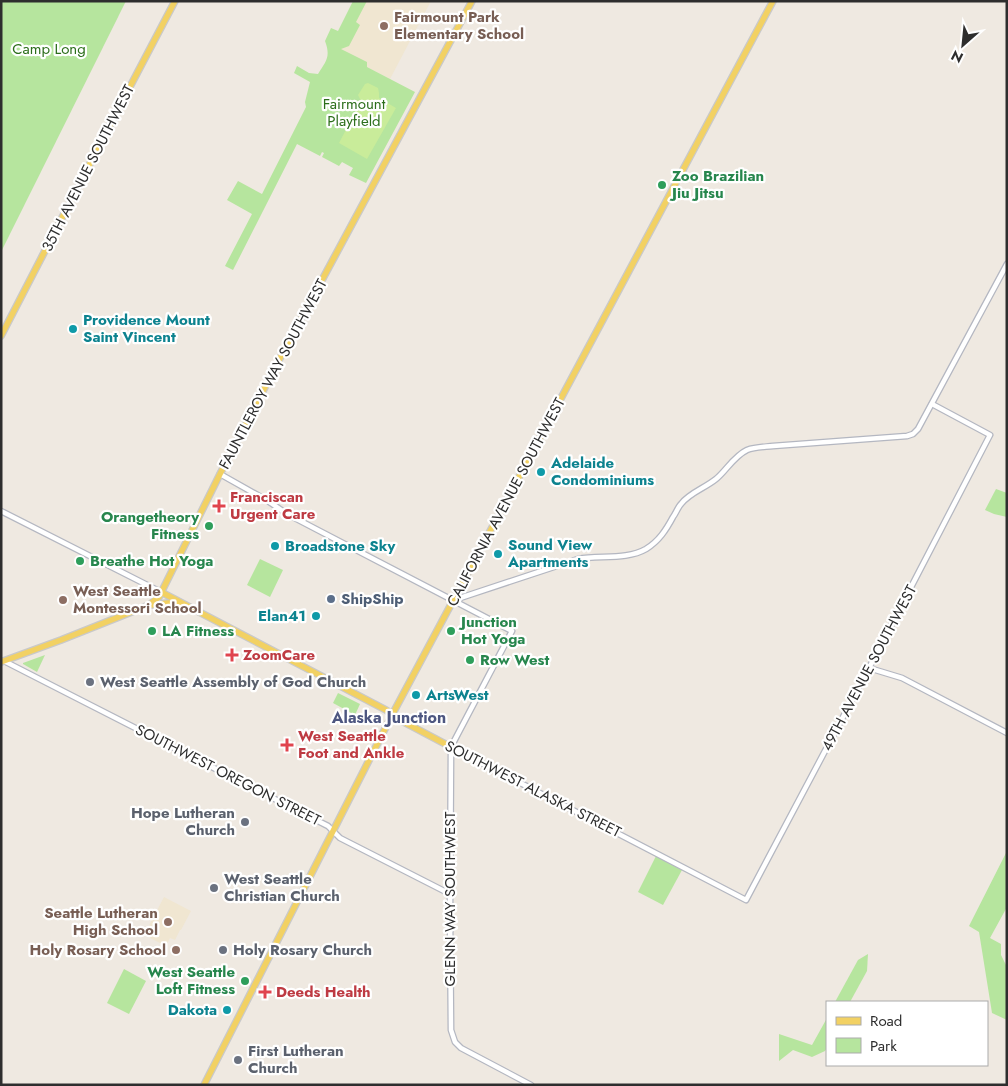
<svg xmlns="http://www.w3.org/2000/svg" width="1008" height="1086" viewBox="0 0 1008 1086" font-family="Jost,sans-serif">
<rect width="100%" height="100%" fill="#efe9e1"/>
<g fill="#f0e6d1">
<path d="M 362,1 L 431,1 L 390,79 L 336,51 Z"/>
<path d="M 164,897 L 191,911 L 181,930 L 180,930 L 175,940 L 170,938 L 166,946 L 144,935 Z"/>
</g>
<g fill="#b6e59e">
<path d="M 1,1 L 126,1 L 1,252 Z"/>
<path d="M 353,1 L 367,1 L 356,22 L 360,25 L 349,46 L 341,49 L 367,62 L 367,67 L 415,92 L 366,183 L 349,175 L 353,168 L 342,162 L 339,166 L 322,157 L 324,153 L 322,152 L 320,156 L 297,144 L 233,270 L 225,266 L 252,214 L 227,200 L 238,181 L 262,194 L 306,107 L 305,102 L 310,82 L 294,73 L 297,66 L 309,73 L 318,74 C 326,61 331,57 325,41 L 331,28 L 338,31 Z"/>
<path d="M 996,489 L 1007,493 L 1007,517 L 994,514 L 985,510 Z"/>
<path d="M 260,559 L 283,570 L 270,597 L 247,585 Z"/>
<path d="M 45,655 L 37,672 L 23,664 L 23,663 Z"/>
<path d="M 338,693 L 360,704 L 355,715 L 333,703 Z"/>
<path d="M 1007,851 L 1007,907 L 990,938 L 1001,944 L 1001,955 L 1007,967 L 1007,1020 L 992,1013 L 979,932 L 969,926 Z"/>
<path d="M 656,856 L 682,870 L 663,905 L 638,892 Z"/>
<path d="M 868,954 L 867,971 L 850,1002 L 835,1002 L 858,960 Z"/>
<path d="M 124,969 L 146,981 L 129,1014 L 107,1003 Z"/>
<path d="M 827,1018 L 827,1048 L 825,1051 L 812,1057 L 793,1050 L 779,1061 L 779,1034 L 812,1045 Z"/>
</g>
<path fill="#c9ec9a" d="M 368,83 L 378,88 L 379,93 L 379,98 L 396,108 L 367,159 L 339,143 L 361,101 L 358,95 L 365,84 Z"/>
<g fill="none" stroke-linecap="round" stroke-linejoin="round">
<g stroke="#b4b7c1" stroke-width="7">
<g id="minor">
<path d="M 220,474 L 268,501 L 287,514 L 512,631 L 451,747 L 450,915 L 451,1030 L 455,1042 L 461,1048 L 531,1085"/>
<path d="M 1,511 L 161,592"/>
<path d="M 454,600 L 578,559 C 599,555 627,560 646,549 C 659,541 666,530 673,517 C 676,513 678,507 681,504 C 689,493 705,488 716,479 C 726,471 734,456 747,450 C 755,447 764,447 773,446 L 907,436 L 913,434 L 918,429 L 1007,264"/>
<path d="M 4,661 L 304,814 L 328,826 L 340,838 L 450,894"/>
<path d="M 869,668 L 902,678 L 1007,733"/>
<path d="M 451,747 L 746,900 L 869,668 L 990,435 L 932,404"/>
</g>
</g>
<g stroke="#c9c9c9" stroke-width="8">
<g id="major">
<path d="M 1,336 L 112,121 L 175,1"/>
<path d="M 161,592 L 386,710 L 400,720 L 451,747"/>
<path d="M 151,605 L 168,603 L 179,604"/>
<path d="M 1,662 L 61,640 L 149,605 L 159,597 L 220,474 L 279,360 L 472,1"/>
<path d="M 204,1085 L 392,715 L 773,1"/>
</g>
</g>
<use href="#minor" stroke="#fff" stroke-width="4.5"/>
<use href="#major" stroke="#f2d163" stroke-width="5.5"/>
</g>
<g fill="#8d6e63" stroke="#fff" stroke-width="2">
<circle cx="384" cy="26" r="5"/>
<circle cx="63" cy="600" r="5"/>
<circle cx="168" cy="922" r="5"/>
<circle cx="176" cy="950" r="5"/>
</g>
<g fill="#2e9e5b" stroke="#fff" stroke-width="2">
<circle cx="662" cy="185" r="5"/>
<circle cx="209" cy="526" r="5"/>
<circle cx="80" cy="561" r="5"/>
<circle cx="152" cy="631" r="5"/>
<circle cx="451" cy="631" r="5"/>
<circle cx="470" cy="660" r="5"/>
<circle cx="245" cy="981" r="5"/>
</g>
<g fill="#0f9aa8" stroke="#fff" stroke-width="2">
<circle cx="73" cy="329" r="5"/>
<circle cx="541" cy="472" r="5"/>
<circle cx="275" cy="546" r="5"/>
<circle cx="498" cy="554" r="5"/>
<circle cx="316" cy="616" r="5"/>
<circle cx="416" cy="695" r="5"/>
<circle cx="227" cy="1010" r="5"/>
</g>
<g fill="#e0444e" stroke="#fff" stroke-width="2">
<path d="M216.5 498.5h5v5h5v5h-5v5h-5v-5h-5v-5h5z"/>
<path d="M229.5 647.5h5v5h5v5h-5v5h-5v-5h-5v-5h5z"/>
<path d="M284.5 737.5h5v5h5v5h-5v5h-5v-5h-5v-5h5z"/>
<path d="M262.5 984.5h5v5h5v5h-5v5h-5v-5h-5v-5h5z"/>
</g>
<circle fill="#5c6f8a" stroke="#fff" stroke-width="2" cx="331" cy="599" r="5"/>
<g fill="#6b7280" stroke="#fff" stroke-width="2">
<circle cx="90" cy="682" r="5"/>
<circle cx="245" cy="822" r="5"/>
<circle cx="214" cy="888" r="5"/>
<circle cx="223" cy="950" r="5"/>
<circle cx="238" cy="1060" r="5"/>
</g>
<g text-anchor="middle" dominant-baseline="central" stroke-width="4.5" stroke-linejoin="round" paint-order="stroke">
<g font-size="15" font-weight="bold" fill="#785e54" stroke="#fff" text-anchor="start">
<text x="394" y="17">Fairmount Park<tspan x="394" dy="17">Elementary School</tspan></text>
<text x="73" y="591">West Seattle<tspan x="73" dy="17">Montessori School</tspan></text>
<text x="158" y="913" text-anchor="end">Seattle Lutheran<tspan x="158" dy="17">High School</tspan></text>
<text x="166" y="950" text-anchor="end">Holy Rosary School</text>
</g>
<g font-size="15" fill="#2c6e1b" stroke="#fff">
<text x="49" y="49">Camp Long</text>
<text x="354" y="104">Fairmount<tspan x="354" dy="17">Playfield</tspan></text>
</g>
<g font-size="15" fill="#2e2e2e" stroke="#fff">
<text transform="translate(88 168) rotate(-63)">35TH AVENUE SOUTHWEST</text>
<text transform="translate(273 374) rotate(-62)">FAUNTLEROY WAY SOUTHWEST</text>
<text transform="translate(506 502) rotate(-62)">CALIFORNIA AVENUE SOUTHWEST</text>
<text transform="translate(869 668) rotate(-62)">49TH AVENUE SOUTHWEST</text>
<text transform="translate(228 775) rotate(27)">SOUTHWEST OREGON STREET</text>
<text transform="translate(533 789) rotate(27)">SOUTHWEST ALASKA STREET</text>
<text transform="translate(450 899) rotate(-90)">GLENN WAY SOUTHWEST</text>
</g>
<g font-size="15" font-weight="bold" fill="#27864d" stroke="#fff" text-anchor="start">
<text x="672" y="176">Zoo Brazilian<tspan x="672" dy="17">Jiu Jitsu</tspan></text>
<text x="199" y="517" text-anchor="end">Orangetheory<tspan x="199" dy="17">Fitness</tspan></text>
<text x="90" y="561">Breathe Hot Yoga</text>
<text x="461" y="622">Junction<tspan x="461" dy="17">Hot Yoga</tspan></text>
<text x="162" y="631">LA Fitness</text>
<text x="480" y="660">Row West</text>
<text x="235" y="972" text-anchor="end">West Seattle<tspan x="235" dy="17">Loft Fitness</tspan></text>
</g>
<g font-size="15" font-weight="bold" fill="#0d838f" stroke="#fff" text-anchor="start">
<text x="83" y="320">Providence Mount<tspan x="83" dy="17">Saint Vincent</tspan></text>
<text x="551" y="463">Adelaide<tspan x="551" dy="17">Condominiums</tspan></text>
<text x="508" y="545">Sound View<tspan x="508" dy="17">Apartments</tspan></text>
<text x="285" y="546">Broadstone Sky</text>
<text x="306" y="616" text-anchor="end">Elan41</text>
<text x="426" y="695">ArtsWest</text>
<text x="217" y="1010" text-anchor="end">Dakota</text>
</g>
<g font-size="15" font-weight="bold" fill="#be3a42" stroke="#fff" text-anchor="start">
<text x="230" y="497">Franciscan<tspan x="230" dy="17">Urgent Care</tspan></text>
<text x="243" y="655">ZoomCare</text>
<text x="298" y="736">West Seattle<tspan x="298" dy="17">Foot and Ankle</tspan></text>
<text x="276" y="992">Deeds Health</text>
</g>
<g font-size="15" font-weight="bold" fill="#4e5e75" stroke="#fff" text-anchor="start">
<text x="341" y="599">ShipShip</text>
</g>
<g font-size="15" font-weight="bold" fill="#5b616d" stroke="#fff" text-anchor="start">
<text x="100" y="682">West Seattle Assembly of God Church</text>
<text x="235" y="813" text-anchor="end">Hope Lutheran<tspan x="235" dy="17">Church</tspan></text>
<text x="224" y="879">West Seattle<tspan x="224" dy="17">Christian Church</tspan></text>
<text x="233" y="950">Holy Rosary Church</text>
<text x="248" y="1051">First Lutheran<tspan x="248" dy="17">Church</tspan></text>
</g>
<g font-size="16" font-weight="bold" fill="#4d5680" stroke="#fff">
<text x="389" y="717">Alaska Junction</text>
</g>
</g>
<rect width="1008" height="1086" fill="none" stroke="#2e2e2e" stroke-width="5"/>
<rect x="826" y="1001" width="162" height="65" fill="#ffffff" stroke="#ababab"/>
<rect x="836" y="1017" width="25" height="8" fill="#f2d163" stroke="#ababab"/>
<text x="870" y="1026" font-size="15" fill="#2e2e2e">Road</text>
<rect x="836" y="1038" width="25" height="15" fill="#b6e59e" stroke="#ababab"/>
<text x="870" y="1051" font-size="15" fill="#2e2e2e">Park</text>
<g transform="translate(963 45) rotate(207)" stroke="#ffffff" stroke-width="4" paint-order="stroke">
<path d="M0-4L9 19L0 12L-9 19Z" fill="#2e2e2e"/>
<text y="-8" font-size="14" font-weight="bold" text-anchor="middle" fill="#2e2e2e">N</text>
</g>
</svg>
